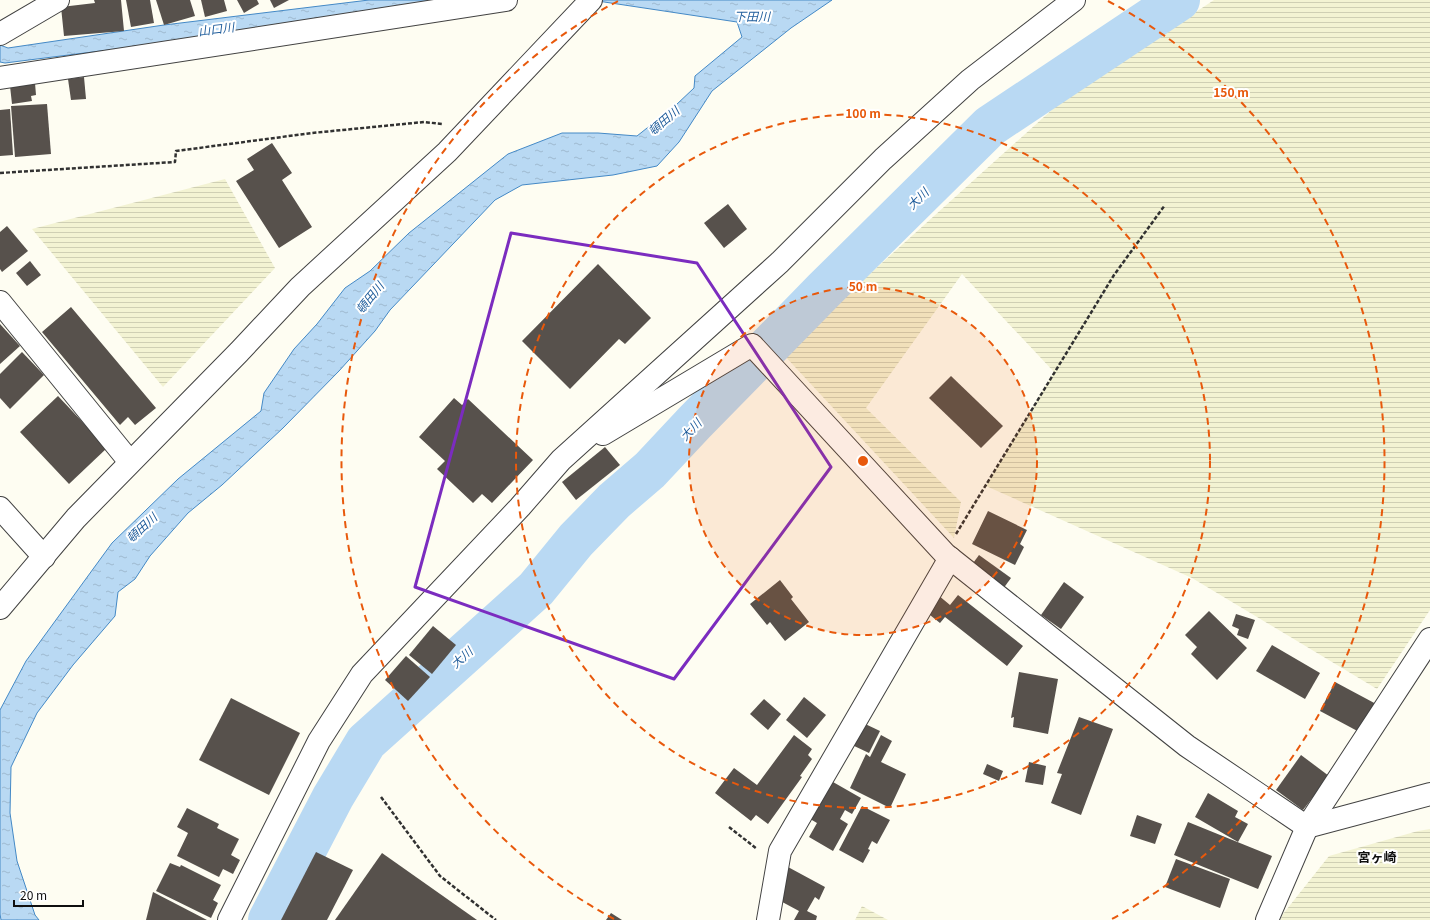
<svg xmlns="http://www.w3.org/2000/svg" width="1430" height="920" viewBox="0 0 1430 920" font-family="Georgia,'Noto Sans JP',serif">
<defs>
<pattern id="farmland-rules" width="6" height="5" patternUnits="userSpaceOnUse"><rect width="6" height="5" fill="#f3f3d3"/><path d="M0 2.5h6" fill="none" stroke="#cfcfb4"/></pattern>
<pattern id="water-ripples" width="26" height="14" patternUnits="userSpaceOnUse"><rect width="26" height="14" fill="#b9d9f3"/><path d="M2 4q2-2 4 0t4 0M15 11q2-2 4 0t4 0" fill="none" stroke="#9eb9cf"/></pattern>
</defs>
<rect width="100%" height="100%" fill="#fefdf2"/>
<g fill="url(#farmland-rules)">
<path d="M 1214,0 L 1430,0 L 1430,610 L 1377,689 L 1192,578 L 986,486 L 1054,372 L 962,274 L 866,408 L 961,502 L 954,538 L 782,353 L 1065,98 Z"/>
<path d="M 225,179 L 275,268 L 163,387 L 32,229 Z"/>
<path d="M 1430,829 L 1430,920 L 1280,920 L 1283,914 L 1329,856 L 1418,831 Z"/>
<path d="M 862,906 L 888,920 L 855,920 Z"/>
</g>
<g fill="url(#water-ripples)" stroke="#4489c6">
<path d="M 369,0 L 506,0 L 5,63 L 0,62 L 0,45 L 8,48 L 164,25 Z"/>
<path d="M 591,0 L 832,0 L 791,28 L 712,91 L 679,142 L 657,166 L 613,175 L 522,185 L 495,200 L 390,310 L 375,331 L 339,371 L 283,428 L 222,485 L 188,513 L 150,556 L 135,579 L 118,592 L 115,616 L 73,665 L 37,713 L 11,767 L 10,813 L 17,861 L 35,915 L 39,920 L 1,920 L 0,914 L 0,710 L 26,661 L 112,543 L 178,479 L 261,411 L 264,393 L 294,349 L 317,324 L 345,288 L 370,271 L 409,233 L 508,154 L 562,133 L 598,133 L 637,136 L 676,105 L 694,88 L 695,76 L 742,37 L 737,22 Z"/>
</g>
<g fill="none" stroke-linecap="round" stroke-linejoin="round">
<path stroke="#b9d9f3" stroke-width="42" d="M 269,920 L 333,797 L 366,742 L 536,589 L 576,540 L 614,501 L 650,470 L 694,423 L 824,290 L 990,126 L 1179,0"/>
</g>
<g fill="#57514c">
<path d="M 94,0 L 121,0 L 124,31 L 64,36 L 61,7 L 95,3 Z"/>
<path d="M 126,0 L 150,0 L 154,23 L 131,27 Z"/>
<path d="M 156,0 L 190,0 L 195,16 L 164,25 Z"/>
<path d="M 201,0 L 224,0 L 227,11 L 205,17 Z"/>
<path d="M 237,0 L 257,0 L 259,4 L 244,13 Z"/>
<path d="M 270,0 L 289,0 L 274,8 Z"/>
<path d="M 84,77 L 86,99 L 71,100 L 68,79 Z"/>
<path d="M 35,83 L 36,95 L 31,96 L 32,101 L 12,104 L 10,86 Z"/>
<path d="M 47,104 L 51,154 L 15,157 L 11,106 Z"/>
<path d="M 10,109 L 13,155 L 0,156 L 0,110 Z"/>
<path d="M 272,143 L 292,173 L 282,180 L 312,227 L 279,248 L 236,181 L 254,170 L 247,159 Z"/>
<path d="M 728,204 L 747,229 L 724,248 L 704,223 Z"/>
<path d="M 7,226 L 28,251 L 2,272 L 0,269 L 0,232 Z"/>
<path d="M 30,261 L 41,275 L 27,286 L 16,273 Z"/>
<path d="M 598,264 L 651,318 L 625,344 L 619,339 L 570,389 L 522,341 Z"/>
<path d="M 71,307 L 156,408 L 135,425 L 128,417 L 120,425 L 42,332 Z"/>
<path d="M 0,324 L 20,346 L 0,364 Z"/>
<path d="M 22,352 L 44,375 L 10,409 L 0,398 L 0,374 Z"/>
<path d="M 951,376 L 1003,426 L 981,448 L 929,398 Z"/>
<path d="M 58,396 L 107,448 L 69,484 L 20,432 Z"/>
<path d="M 454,398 L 462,405 L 468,399 L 533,460 L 492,503 L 482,494 L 473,503 L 437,469 L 445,461 L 419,437 Z"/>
<path d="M 605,447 L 620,465 L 576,500 L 562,482 Z"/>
<path d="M 988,511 L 1027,530 L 1020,544 L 1024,547 L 1015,565 L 972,544 Z"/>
<path d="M 979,555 L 1011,578 L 1000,593 L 968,570 Z"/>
<path d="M 780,580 L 793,597 L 791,599 L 809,622 L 785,641 L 770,622 L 767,625 L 750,604 Z"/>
<path d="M 1064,582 L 1084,597 L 1061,629 L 1041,615 Z"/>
<path d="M 938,595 L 950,605 L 958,595 L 1023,646 L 1007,666 L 945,617 L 940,623 L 925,611 Z"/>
<path d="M 1209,611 L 1247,648 L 1217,680 L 1191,654 L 1197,647 L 1185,635 Z"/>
<path d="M 1236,614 L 1255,620 L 1248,639 L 1237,635 L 1239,629 L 1232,626 Z"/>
<path d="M 433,626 L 456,645 L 432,674 L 409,655 Z"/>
<path d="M 1272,645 L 1320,673 L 1305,699 L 1256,671 Z"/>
<path d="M 406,656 L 430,677 L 408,701 L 385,680 Z"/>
<path d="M 1019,672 L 1058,679 L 1048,734 L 1013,727 L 1014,717 L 1011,718 Z"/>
<path d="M 1335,682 L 1378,705 L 1363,734 L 1320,711 Z"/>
<path d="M 804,697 L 826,715 L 807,738 L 786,720 Z"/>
<path d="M 231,698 L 300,733 L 269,795 L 199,760 Z"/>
<path d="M 764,699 L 781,714 L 768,730 L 750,714 Z"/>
<path d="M 1079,717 L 1113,729 L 1081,815 L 1051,803 L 1062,774 L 1057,773 Z"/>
<path d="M 861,722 L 880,731 L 869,753 L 850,744 Z"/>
<path d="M 794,735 L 812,749 L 808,755 L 812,759 L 800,776 L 802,777 L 768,824 L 756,815 L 751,821 L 715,793 L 734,768 L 757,785 Z"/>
<path d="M 881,735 L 892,741 L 881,762 L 906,774 L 890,808 L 850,788 L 866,754 L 870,757 Z"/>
<path d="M 1301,755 L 1329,776 L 1303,810 L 1276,790 Z"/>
<path d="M 1029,762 L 1046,766 L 1043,785 L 1025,782 Z"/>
<path d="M 987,764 L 1003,771 L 999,781 L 983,774 Z"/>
<path d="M 826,778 L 861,798 L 852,814 L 845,810 L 840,819 L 848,824 L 833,851 L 809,837 L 817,823 L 805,816 Z"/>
<path d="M 1208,793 L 1238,811 L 1235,817 L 1248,824 L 1238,842 L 1195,817 Z"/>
<path d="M 862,806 L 890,820 L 877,844 L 872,841 L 868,849 L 870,850 L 863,863 L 839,850 Z"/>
<path d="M 187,808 L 219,824 L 217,828 L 239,839 L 231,855 L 240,860 L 233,874 L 223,869 L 219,877 L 177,856 L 188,833 L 177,827 Z"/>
<path d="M 1137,815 L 1162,824 L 1155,844 L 1130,836 Z"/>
<path d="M 1188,822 L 1272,856 L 1258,889 L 1174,855 Z"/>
<path d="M 316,852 L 353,870 L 327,920 L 281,920 Z"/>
<path d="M 382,853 L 477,920 L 335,920 Z"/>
<path d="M 1176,859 L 1230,879 L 1220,908 L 1165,887 Z"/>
<path d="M 170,863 L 180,867 L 181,865 L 221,885 L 213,900 L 218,903 L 211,918 L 156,891 Z"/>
<path d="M 788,867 L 825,887 L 819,900 L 815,897 L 807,911 L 817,916 L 816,920 L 794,920 L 799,911 L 773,897 Z"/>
<path d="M 153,892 L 207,920 L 146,920 Z"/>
<path d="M 611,913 L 622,920 L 606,920 Z"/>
</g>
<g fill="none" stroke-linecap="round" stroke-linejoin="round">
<g stroke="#424242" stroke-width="24">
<g id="minor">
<path d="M 0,34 L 58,0"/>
<path d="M 0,78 L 506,0"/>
<path d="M 0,302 L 130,462"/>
<path d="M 603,434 L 752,345 L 945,554 L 1187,746 L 1307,827 L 1430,794"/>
<path d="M 0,508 L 44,557"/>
<path d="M 0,608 L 76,518 L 239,352 L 300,287 L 447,152 L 591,0"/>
<path d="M 229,920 L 319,741 L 362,674 L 520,507 L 561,460 L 780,262 L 883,159 L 970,80 L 1074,0"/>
<path d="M 768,920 L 780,851 L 950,558"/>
<path d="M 1267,920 L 1307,827 L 1430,639"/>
</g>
</g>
<g stroke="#313131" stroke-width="2.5" stroke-dasharray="4 2" stroke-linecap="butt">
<path d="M 0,173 L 175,162 L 176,151 L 312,133 L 424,122 L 442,124"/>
<path d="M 956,534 L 1114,275 L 1165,205"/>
<path d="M 381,797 L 440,876 L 496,920"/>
<path d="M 729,827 L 757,849"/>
</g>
<use href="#minor" stroke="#fff" stroke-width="22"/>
</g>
<path fill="none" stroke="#7b2cbf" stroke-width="3" stroke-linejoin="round" d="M 511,233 L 697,263 L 831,467 L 674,679 L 415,587 Z"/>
<circle cx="863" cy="461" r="174" fill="#e8590c" fill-opacity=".12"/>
<g fill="none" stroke="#e8590c" stroke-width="2" stroke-dasharray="7 5">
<circle cx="863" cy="461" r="174"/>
<circle cx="863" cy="461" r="347"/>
<path d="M614 919A521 521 0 0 1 618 1M1108 1A521 521 0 0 1 1112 919"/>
</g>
<g text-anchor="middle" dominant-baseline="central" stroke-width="4" stroke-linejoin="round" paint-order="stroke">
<g font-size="12" font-style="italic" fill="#1e5c9b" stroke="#fff">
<text x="752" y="15">下田川</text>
<text transform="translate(216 28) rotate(-7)">山口川</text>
<text transform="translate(663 120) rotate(-41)">頓田川</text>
<text transform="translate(917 198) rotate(-45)">大川</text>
<text transform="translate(369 297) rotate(-51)">頓田川</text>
<text transform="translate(690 429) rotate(-46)">大川</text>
<text transform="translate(141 527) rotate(-43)">頓田川</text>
<text transform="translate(461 657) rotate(-42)">大川</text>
</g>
<g font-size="13" font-weight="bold" fill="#0f0f0f" stroke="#fff">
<text x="1377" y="856">宮ヶ崎</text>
</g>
</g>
<circle cx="863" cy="461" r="6" fill="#e8590c" stroke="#fff" stroke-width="2"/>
<g font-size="12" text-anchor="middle" font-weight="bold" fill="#e8590c" stroke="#fff" stroke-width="4" stroke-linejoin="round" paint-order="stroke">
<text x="1231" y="97">150 m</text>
<text x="863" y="118">100 m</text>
<text x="863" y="291">50 m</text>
</g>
<path d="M14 900v6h69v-6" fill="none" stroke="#0f0f0f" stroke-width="2"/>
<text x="20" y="900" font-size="12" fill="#0f0f0f" stroke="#ffffff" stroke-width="3" paint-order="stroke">20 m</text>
</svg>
